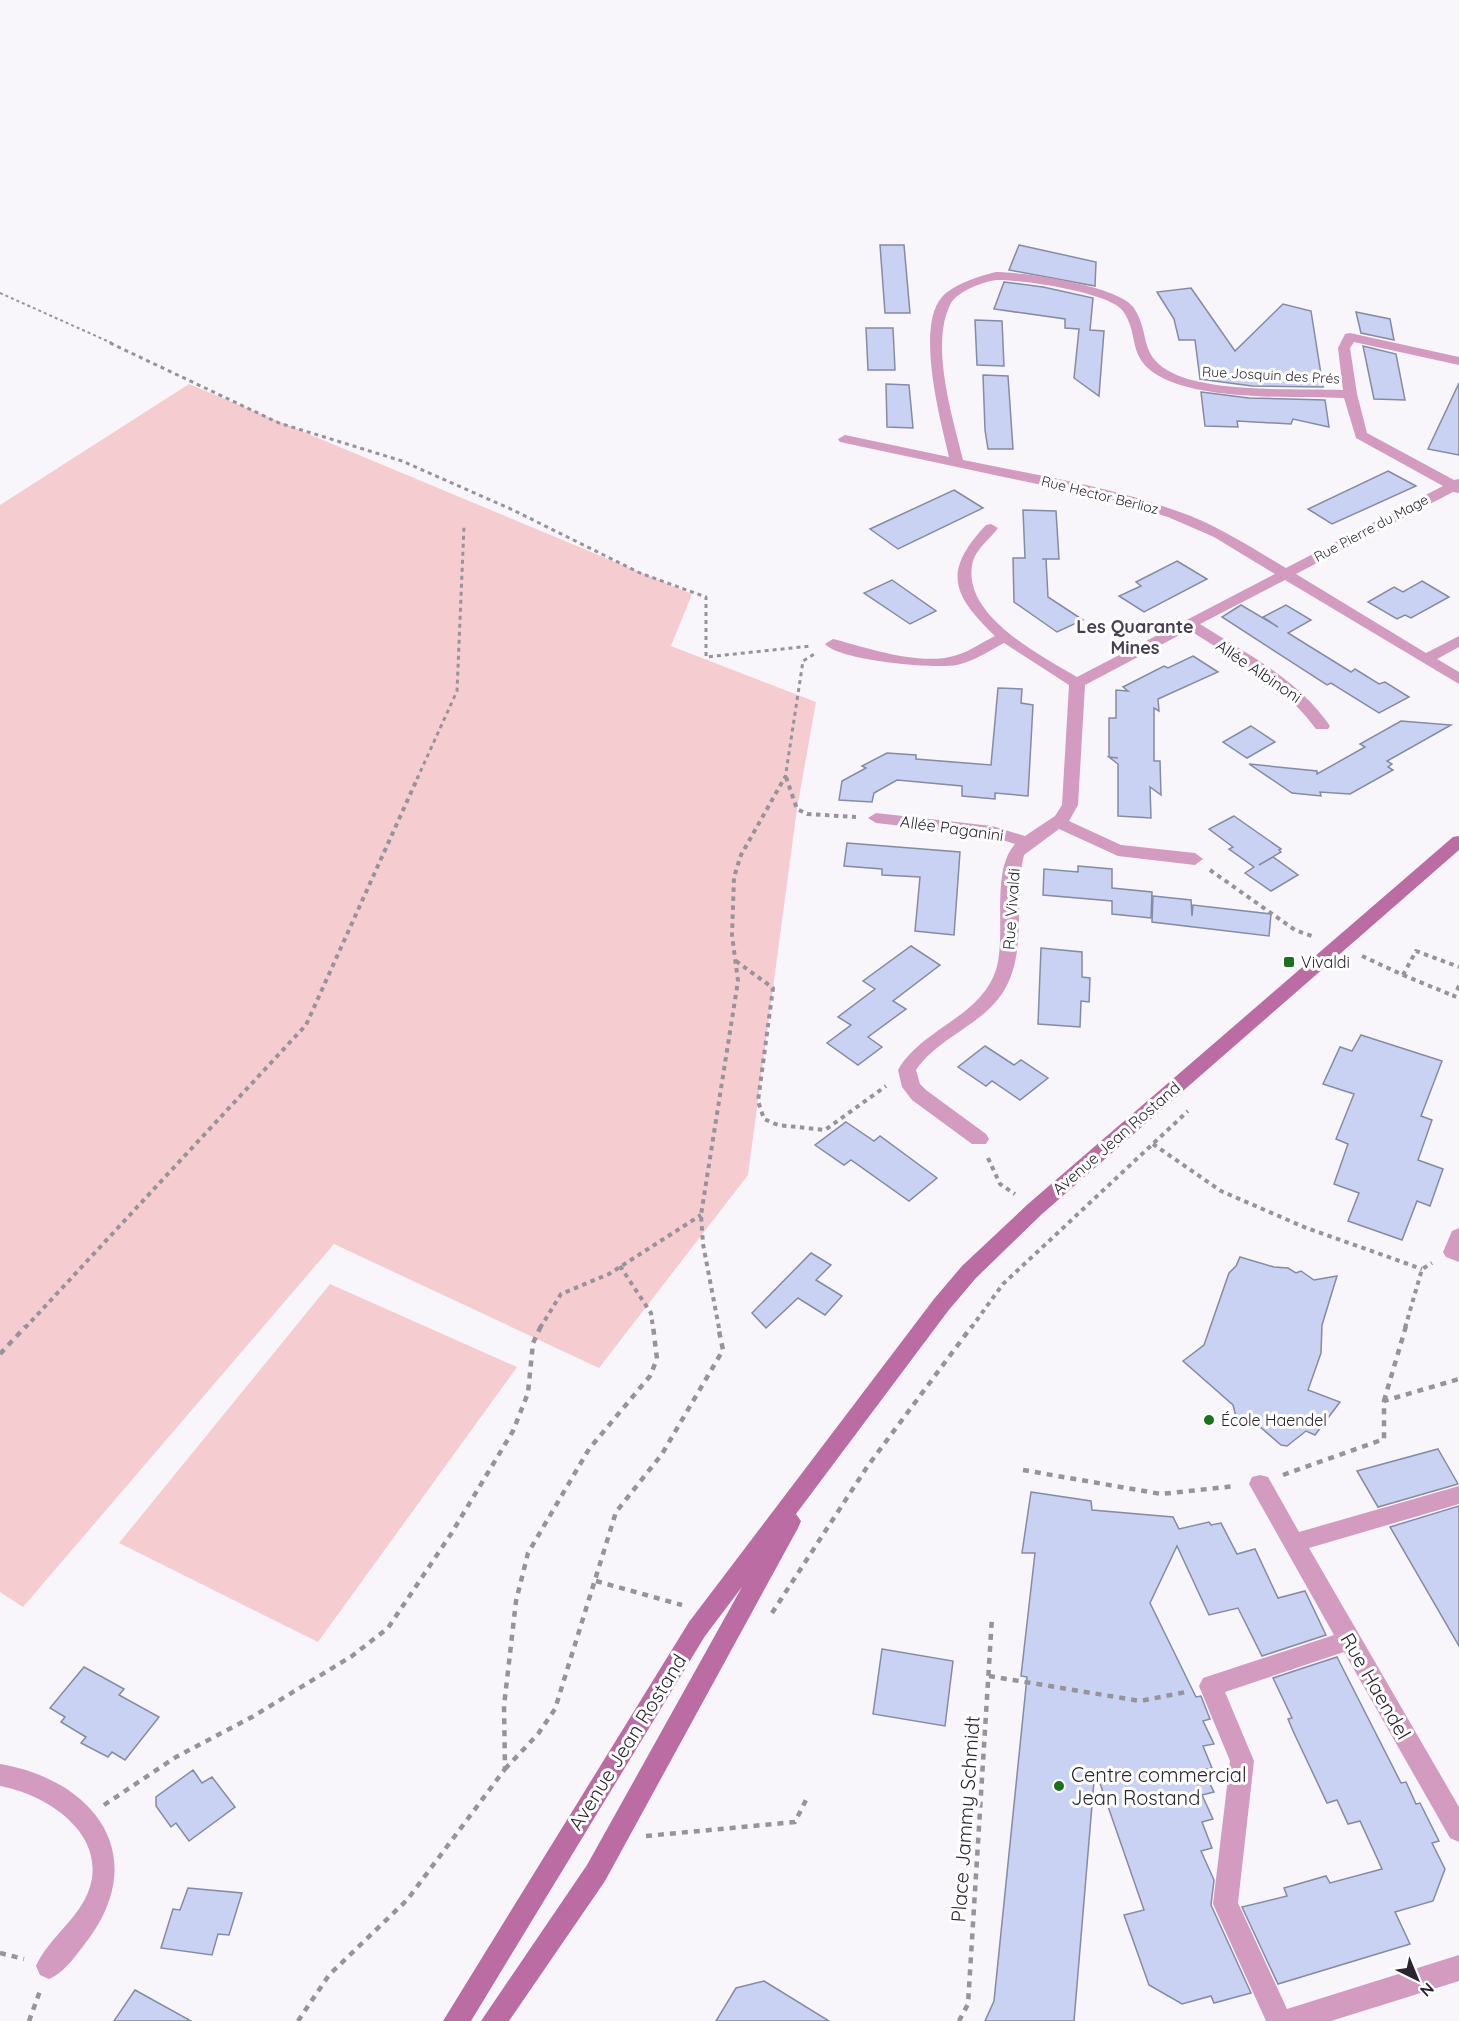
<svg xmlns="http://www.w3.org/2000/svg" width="1459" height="2021" viewBox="0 0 1459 2021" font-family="Quicksand,sans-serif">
<rect width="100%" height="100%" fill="#f8f6fb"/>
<g fill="#f5cdd0">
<path d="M 189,384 L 692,594 L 671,646 L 816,702 L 797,809 L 748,1175 L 599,1368 L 334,1244 L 23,1607 L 0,1592 L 0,505 Z"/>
<path d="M 330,1284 L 517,1367 L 318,1642 L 119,1543 Z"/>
</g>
<g fill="#cad2f4" stroke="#858ba4" stroke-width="1.5">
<path d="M 880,245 L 904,245 L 910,313 L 885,313 Z"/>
<path d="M 1019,245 L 1096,262 L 1095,286 L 1009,270 Z"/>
<path d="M 1004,282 L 1043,287 L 1093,298 L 1090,330 L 1104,331 L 1099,396 L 1074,378 L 1079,329 L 1065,328 L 1065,319 L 994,309 Z"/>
<path d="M 1191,288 L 1235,351 L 1283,304 L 1311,311 L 1323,387 L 1252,386 L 1200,379 L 1195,340 L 1179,340 L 1174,319 L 1157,292 Z"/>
<path d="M 1356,312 L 1390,319 L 1394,340 L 1361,333 Z"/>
<path d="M 975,320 L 1002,321 L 1004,366 L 977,365 Z"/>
<path d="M 866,328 L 893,328 L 895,370 L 868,370 Z"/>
<path d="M 1363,346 L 1396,354 L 1405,400 L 1374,399 Z"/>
<path d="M 983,375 L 1008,376 L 1013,449 L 988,449 L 985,430 Z"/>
<path d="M 1459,383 L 1459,455 L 1428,449 Z"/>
<path d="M 886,384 L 909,385 L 913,428 L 887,427 Z"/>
<path d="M 1201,392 L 1249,398 L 1325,400 L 1329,427 L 1293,419 L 1291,424 L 1237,421 L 1238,427 L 1205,426 Z"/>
<path d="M 1388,471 L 1416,486 L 1332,524 L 1308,509 Z"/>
<path d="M 954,490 L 983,508 L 898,549 L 870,529 Z"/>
<path d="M 1023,510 L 1056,511 L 1059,559 L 1042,559 L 1046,559 L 1048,597 L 1083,620 L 1057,632 L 1014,602 L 1013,558 L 1025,558 Z"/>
<path d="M 1177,561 L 1207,579 L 1144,612 L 1119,596 L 1141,586 L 1136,582 Z"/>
<path d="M 892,580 L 936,611 L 910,624 L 864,593 Z"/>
<path d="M 1422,581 L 1449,597 L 1411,618 L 1405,615 L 1397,619 L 1368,602 L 1394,587 L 1403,592 Z"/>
<path d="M 1241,605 L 1278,627 L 1263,617 L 1286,605 L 1311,620 L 1288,633 L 1351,672 L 1355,669 L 1379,684 L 1385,682 L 1409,697 L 1379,713 L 1331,683 L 1327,685 L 1222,617 Z"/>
<path d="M 1193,656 L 1218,672 L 1158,699 L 1159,711 L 1154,708 L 1154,761 L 1160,761 L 1161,795 L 1150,787 L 1151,818 L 1118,816 L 1118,764 L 1109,757 L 1118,758 L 1109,757 L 1109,718 L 1116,718 L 1116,690 L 1128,691 L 1123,687 L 1164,666 L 1168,668 Z"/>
<path d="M 998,688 L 1022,689 L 1021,703 L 1033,705 L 1028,796 L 995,793 L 995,799 L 962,796 L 962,786 L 897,780 L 874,793 L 872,802 L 839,800 L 842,781 L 866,768 L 862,766 L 887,753 L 916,755 L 916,759 L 991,765 Z"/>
<path d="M 1401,721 L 1451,725 L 1387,761 L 1392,764 L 1388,767 L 1393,770 L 1350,794 L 1320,792 L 1321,796 L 1292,793 L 1249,764 L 1317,771 L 1317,774 L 1365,747 L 1360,744 Z"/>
<path d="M 1251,726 L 1275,742 L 1247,758 L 1223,742 Z"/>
<path d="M 1234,816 L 1281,849 L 1279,850 L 1281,852 L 1259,865 L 1273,857 L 1298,875 L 1271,891 L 1245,873 L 1254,867 L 1229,849 L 1233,847 L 1209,829 Z"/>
<path d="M 847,843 L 960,852 L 954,935 L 915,931 L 920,877 L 882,875 L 882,869 L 844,866 Z"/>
<path d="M 1078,866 L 1112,869 L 1112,888 L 1152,892 L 1151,918 L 1112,914 L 1112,901 L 1043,895 L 1044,869 L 1078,872 Z"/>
<path d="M 1153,896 L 1191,900 L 1192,916 L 1193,905 L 1271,914 L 1269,936 L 1152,922 Z"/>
<path d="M 911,946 L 940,965 L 893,1001 L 906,1009 L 868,1037 L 882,1047 L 858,1065 L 827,1043 L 851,1025 L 838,1017 L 875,989 L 863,981 Z"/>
<path d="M 1041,948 L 1082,952 L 1082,977 L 1090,978 L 1089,1002 L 1081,1001 L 1080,1027 L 1038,1024 Z"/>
<path d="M 1361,1035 L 1442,1061 L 1421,1116 L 1432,1120 L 1418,1160 L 1443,1169 L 1430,1206 L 1417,1201 L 1402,1240 L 1348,1221 L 1359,1193 L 1334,1184 L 1348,1144 L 1336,1139 L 1354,1094 L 1323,1084 L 1340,1047 L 1352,1051 Z"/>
<path d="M 985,1046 L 1014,1065 L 1021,1060 L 1048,1078 L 1020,1100 L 992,1081 L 986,1086 L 958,1067 Z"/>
<path d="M 846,1122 L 874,1141 L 880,1136 L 937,1178 L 909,1201 L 851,1160 L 844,1165 L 815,1145 Z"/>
<path d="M 811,1253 L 831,1265 L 816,1280 L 842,1296 L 825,1315 L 798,1298 L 766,1328 L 752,1313 Z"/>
<path d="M 1240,1257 L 1274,1267 L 1288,1268 L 1296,1273 L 1301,1271 L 1314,1280 L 1337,1276 L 1322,1325 L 1321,1353 L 1308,1390 L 1340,1402 L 1315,1435 L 1306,1431 L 1287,1446 L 1281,1445 L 1252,1420 L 1237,1421 L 1233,1405 L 1183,1361 L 1204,1345 L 1229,1273 L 1236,1266 Z"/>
<path d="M 1438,1449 L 1458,1484 L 1378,1507 L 1357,1471 Z"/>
<path d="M 1031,1492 L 1091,1501 L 1092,1510 L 1173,1517 L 1179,1529 L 1209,1522 L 1211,1525 L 1221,1523 L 1237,1554 L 1255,1549 L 1278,1598 L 1305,1591 L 1326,1635 L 1262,1656 L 1238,1608 L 1209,1615 L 1177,1546 L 1150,1603 L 1196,1697 L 1201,1696 L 1210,1719 L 1203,1721 L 1214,1744 L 1203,1746 L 1212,1768 L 1203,1770 L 1214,1792 L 1202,1795 L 1213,1819 L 1202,1822 L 1212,1848 L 1201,1851 L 1214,1880 L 1211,1905 L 1251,1993 L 1214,2003 L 1211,1996 L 1182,2004 L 1149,1985 L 1124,1915 L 1144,1910 L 1095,1769 L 1074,2021 L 985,2021 L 994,2001 L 1027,1677 L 1021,1676 L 1035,1553 L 1022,1553 Z"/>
<path d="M 1459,1506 L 1459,1646 L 1390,1527 Z"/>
<path d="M 882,1649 L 953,1661 L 945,1726 L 873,1714 Z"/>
<path d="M 1337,1657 L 1401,1783 L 1406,1782 L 1416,1804 L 1420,1803 L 1439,1841 L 1432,1843 L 1445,1869 L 1433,1901 L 1395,1912 L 1410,1944 L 1278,1984 L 1242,1907 L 1287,1896 L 1284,1888 L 1326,1876 L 1330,1883 L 1382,1869 L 1360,1821 L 1348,1824 L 1337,1800 L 1327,1803 L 1293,1731 L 1288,1719 L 1292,1718 L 1273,1678 Z"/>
<path d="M 84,1667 L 124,1689 L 119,1695 L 159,1717 L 125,1760 L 112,1752 L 108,1757 L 81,1743 L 86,1737 L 61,1722 L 65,1717 L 50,1708 Z"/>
<path d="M 193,1770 L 202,1783 L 212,1777 L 235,1807 L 189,1841 L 176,1823 L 171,1827 L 156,1806 L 156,1797 Z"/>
<path d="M 188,1888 L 242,1893 L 229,1935 L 218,1934 L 212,1955 L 161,1948 L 173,1909 L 180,1910 Z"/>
<path d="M 764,1981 L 829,2021 L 716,2021 L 736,1988 Z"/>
<path d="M 135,1990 L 191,2021 L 114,2021 Z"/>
</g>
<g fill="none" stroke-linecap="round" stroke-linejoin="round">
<path stroke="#96939a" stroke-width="2" stroke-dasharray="3 3" stroke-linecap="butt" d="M 0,293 L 114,344"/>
<g stroke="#96939a" stroke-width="3" stroke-dasharray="4 4" stroke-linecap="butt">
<path d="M 110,343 L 279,423 L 402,461 L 513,510 L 640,573 L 706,597 L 706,657 L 811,646"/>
<path d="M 417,779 L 457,691 L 464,526"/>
<path d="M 785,779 L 803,661 L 816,653"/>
</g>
<g stroke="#96939a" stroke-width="4" stroke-dasharray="4.5 4.5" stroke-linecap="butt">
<path d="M 786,777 L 797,809 L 807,814 L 856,817"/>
<path d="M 1210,870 L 1295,930 L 1315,937"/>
<path d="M 1362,956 L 1403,975 L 1416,951 L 1459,967"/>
<path d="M 736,961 L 773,988 L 758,1101 L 764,1119 L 778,1125 L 825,1130 L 886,1086"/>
<path d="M 1403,975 L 1454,996"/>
<path d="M 1459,986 L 1454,996 L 1459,998"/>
<path d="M 1153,1144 L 1221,1191 L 1304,1227 L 1422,1269"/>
<path d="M 988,1158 L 1000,1184 L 1015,1194"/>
<path d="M 620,1266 L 651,1313 L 653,1328"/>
<path d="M 25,1328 L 306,1025 L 418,777"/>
<path d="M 540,1328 L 561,1294 L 609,1274 L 701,1215"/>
<path d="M 719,1328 L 703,1244 L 701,1215 L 738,981 L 732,935 L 734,877 L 741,855 L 785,777"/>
<path d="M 971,1328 L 1003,1284 L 1188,1111"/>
<path d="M 1405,1328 L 1422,1269 L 1432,1263"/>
</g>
<g stroke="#96939a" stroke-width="4.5" stroke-dasharray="6 6" stroke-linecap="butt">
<path d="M 0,1354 L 26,1326"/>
<path d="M 1384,1401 L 1406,1326"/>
<path d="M 1023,1470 L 1161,1494 L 1236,1486"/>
<path d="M 1283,1475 L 1384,1439 L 1384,1401 L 1459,1379"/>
<path d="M 596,1581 L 682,1605"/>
<path d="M 772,1613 L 867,1467 L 972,1326"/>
<path d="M 989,1676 L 1140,1701 L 1186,1692"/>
<path d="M 505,1769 L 538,1734 L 555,1709 L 616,1512 L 662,1454 L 723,1350 L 718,1326"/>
<path d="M 104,1805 L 176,1757 L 252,1717 L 352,1656 L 388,1628 L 451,1534 L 513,1431 L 528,1393 L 533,1343 L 541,1326"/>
<path d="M 646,1836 L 795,1822 L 807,1798"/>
<path d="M 0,1953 L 24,1959"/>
<path d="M 29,2021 L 40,1991"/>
<path d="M 298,2021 L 329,1975 L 407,1900 L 505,1769 L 504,1706 L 516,1601 L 528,1553 L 589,1449 L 650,1376 L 657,1359 L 653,1326"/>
<path d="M 959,2021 L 968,2004 L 992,1617"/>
</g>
<g fill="#d29bbf" fill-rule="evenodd">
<path d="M 996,272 C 1023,272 1120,286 1134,308 C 1150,333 1139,353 1167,370 C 1206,394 1297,388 1343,390 L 1338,348 L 1345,334 L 1350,333 L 1459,357 L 1459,365 L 1354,342 L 1350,348 L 1357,394 L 1367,433 L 1454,480 L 1459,479 L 1459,493 L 1453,492 L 1296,574 L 1426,653 L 1459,636 L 1459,647 L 1437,659 L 1459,672 L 1459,684 L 1285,580 L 1200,624 C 1247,654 1298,679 1330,726 L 1328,729 L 1316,729 C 1283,684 1236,660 1189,630 L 1085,685 L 1078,805 L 1069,821 L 1121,845 L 1195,853 L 1203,859 L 1195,865 L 1118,856 L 1059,829 L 1024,855 C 1012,904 1032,964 993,1005 C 970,1029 935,1042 916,1070 L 920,1084 L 926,1090 L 986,1134 L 989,1139 L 986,1144 L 972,1144 L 912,1100 L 902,1087 L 898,1070 C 921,1029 981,1017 996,970 C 1007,934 990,872 1015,844 L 990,836 L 876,823 L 868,818 L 876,813 L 992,826 L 1025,836 L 1055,816 L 1062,805 L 1069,685 L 1004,643 C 989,651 974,661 957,665 C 935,669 840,661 825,644 L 833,639 C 868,648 922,667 957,655 C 971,651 982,642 995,636 C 951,594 943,571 986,525 L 991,524 L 998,528 C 990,539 977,548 973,561 C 959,614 1040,655 1077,677 L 1275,574 L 1214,537 L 1168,517 L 1112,500 L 840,442 L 838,439 L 845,435 L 949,457 C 941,422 915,327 942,297 C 954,284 979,276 996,272 ZM 996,280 C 1019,279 1110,292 1123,311 C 1140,335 1126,357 1159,376 C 1203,401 1293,396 1344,398 L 1356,438 L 1443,486 L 1286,568 C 1250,547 1216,524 1177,511 C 1108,486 1035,475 963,460 C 953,418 929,344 951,303 C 958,291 983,282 996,280 Z"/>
<path d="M 1459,1228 L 1459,1262 L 1446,1257 L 1443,1252 L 1452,1231 Z"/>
<path d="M 1260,1475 L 1268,1477 L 1299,1532 L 1459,1486 L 1459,1504 L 1309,1548 L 1459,1807 L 1459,1842 L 1450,1838 L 1344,1652 L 1225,1692 L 1254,1761 L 1238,1903 L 1287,2009 L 1459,1955 L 1459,1981 L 1331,2021 L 1266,2021 L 1213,1904 L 1230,1761 L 1199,1686 L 1203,1678 L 1334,1635 L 1249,1484 L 1252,1477 Z"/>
<path d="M 0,1764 C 90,1779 151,1851 90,1937 C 79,1951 66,1972 49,1979 L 40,1975 L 36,1966 C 47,1941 72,1924 85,1899 C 115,1840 51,1795 0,1786 Z"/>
</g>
<path fill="#bb6da3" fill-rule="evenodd" d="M 1459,836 L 1459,850 L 1042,1214 L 976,1278 L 948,1311 L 796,1514 L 801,1521 L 798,1528 L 605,1881 L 509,2021 L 481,2021 L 587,1865 L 742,1587 L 705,1636 L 471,2021 L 443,2021 L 689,1622 L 934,1299 L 962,1266 L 1028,1204 L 1453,837 Z"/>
</g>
<g fill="#1b721d" stroke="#fff" stroke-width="2">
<rect x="1283" y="956" width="12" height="12" rx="3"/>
<circle cx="1209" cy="1420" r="6"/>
<circle cx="1059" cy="1786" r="6"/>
</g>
<g text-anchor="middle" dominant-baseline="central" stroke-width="6" stroke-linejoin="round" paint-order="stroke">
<g font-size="14" fill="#2a252f" stroke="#fff">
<text transform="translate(1271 375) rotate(3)">Rue Josquin des Prés</text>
<text transform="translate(1100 495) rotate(14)">Rue Hector Berlioz</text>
<text transform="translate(1371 528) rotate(-28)">Rue Pierre du Mage</text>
</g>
<g font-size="16" fill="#2a252f" stroke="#fff">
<text transform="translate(1259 671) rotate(34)">Allée Albinoni</text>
<text transform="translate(952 828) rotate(8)">Allée Paganini</text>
<text transform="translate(1011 909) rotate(-86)">Rue Vivaldi</text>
<text transform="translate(1116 1138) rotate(-41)">Avenue Jean Rostand</text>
</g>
<g font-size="16" fill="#2a252f" stroke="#fff" text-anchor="start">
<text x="1301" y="962">Vivaldi</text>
<text x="1221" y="1420">École Haendel</text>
</g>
<g font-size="18" font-weight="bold" fill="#493f54" stroke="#fff">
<text x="1135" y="626">Les Quarante<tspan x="1135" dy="21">Mines</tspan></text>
</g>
<g font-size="20" fill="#2a252f" stroke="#fff">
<text transform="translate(1376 1686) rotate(60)">Rue Haendel</text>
<text transform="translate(627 1742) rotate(-58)">Avenue Jean Rostand</text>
<text transform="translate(965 1819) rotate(-86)">Place Jammy Schmidt</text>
</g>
<g font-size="20" fill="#2a252f" stroke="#fff" text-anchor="start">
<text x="1071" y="1774">Centre commercial<tspan x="1071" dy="23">Jean Rostand</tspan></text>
</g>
</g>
<g transform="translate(1417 1979) rotate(137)" stroke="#ffffff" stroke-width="4.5" paint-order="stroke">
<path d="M0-4.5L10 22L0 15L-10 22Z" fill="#2a252f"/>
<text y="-9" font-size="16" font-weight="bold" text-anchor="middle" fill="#2a252f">N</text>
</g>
</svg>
